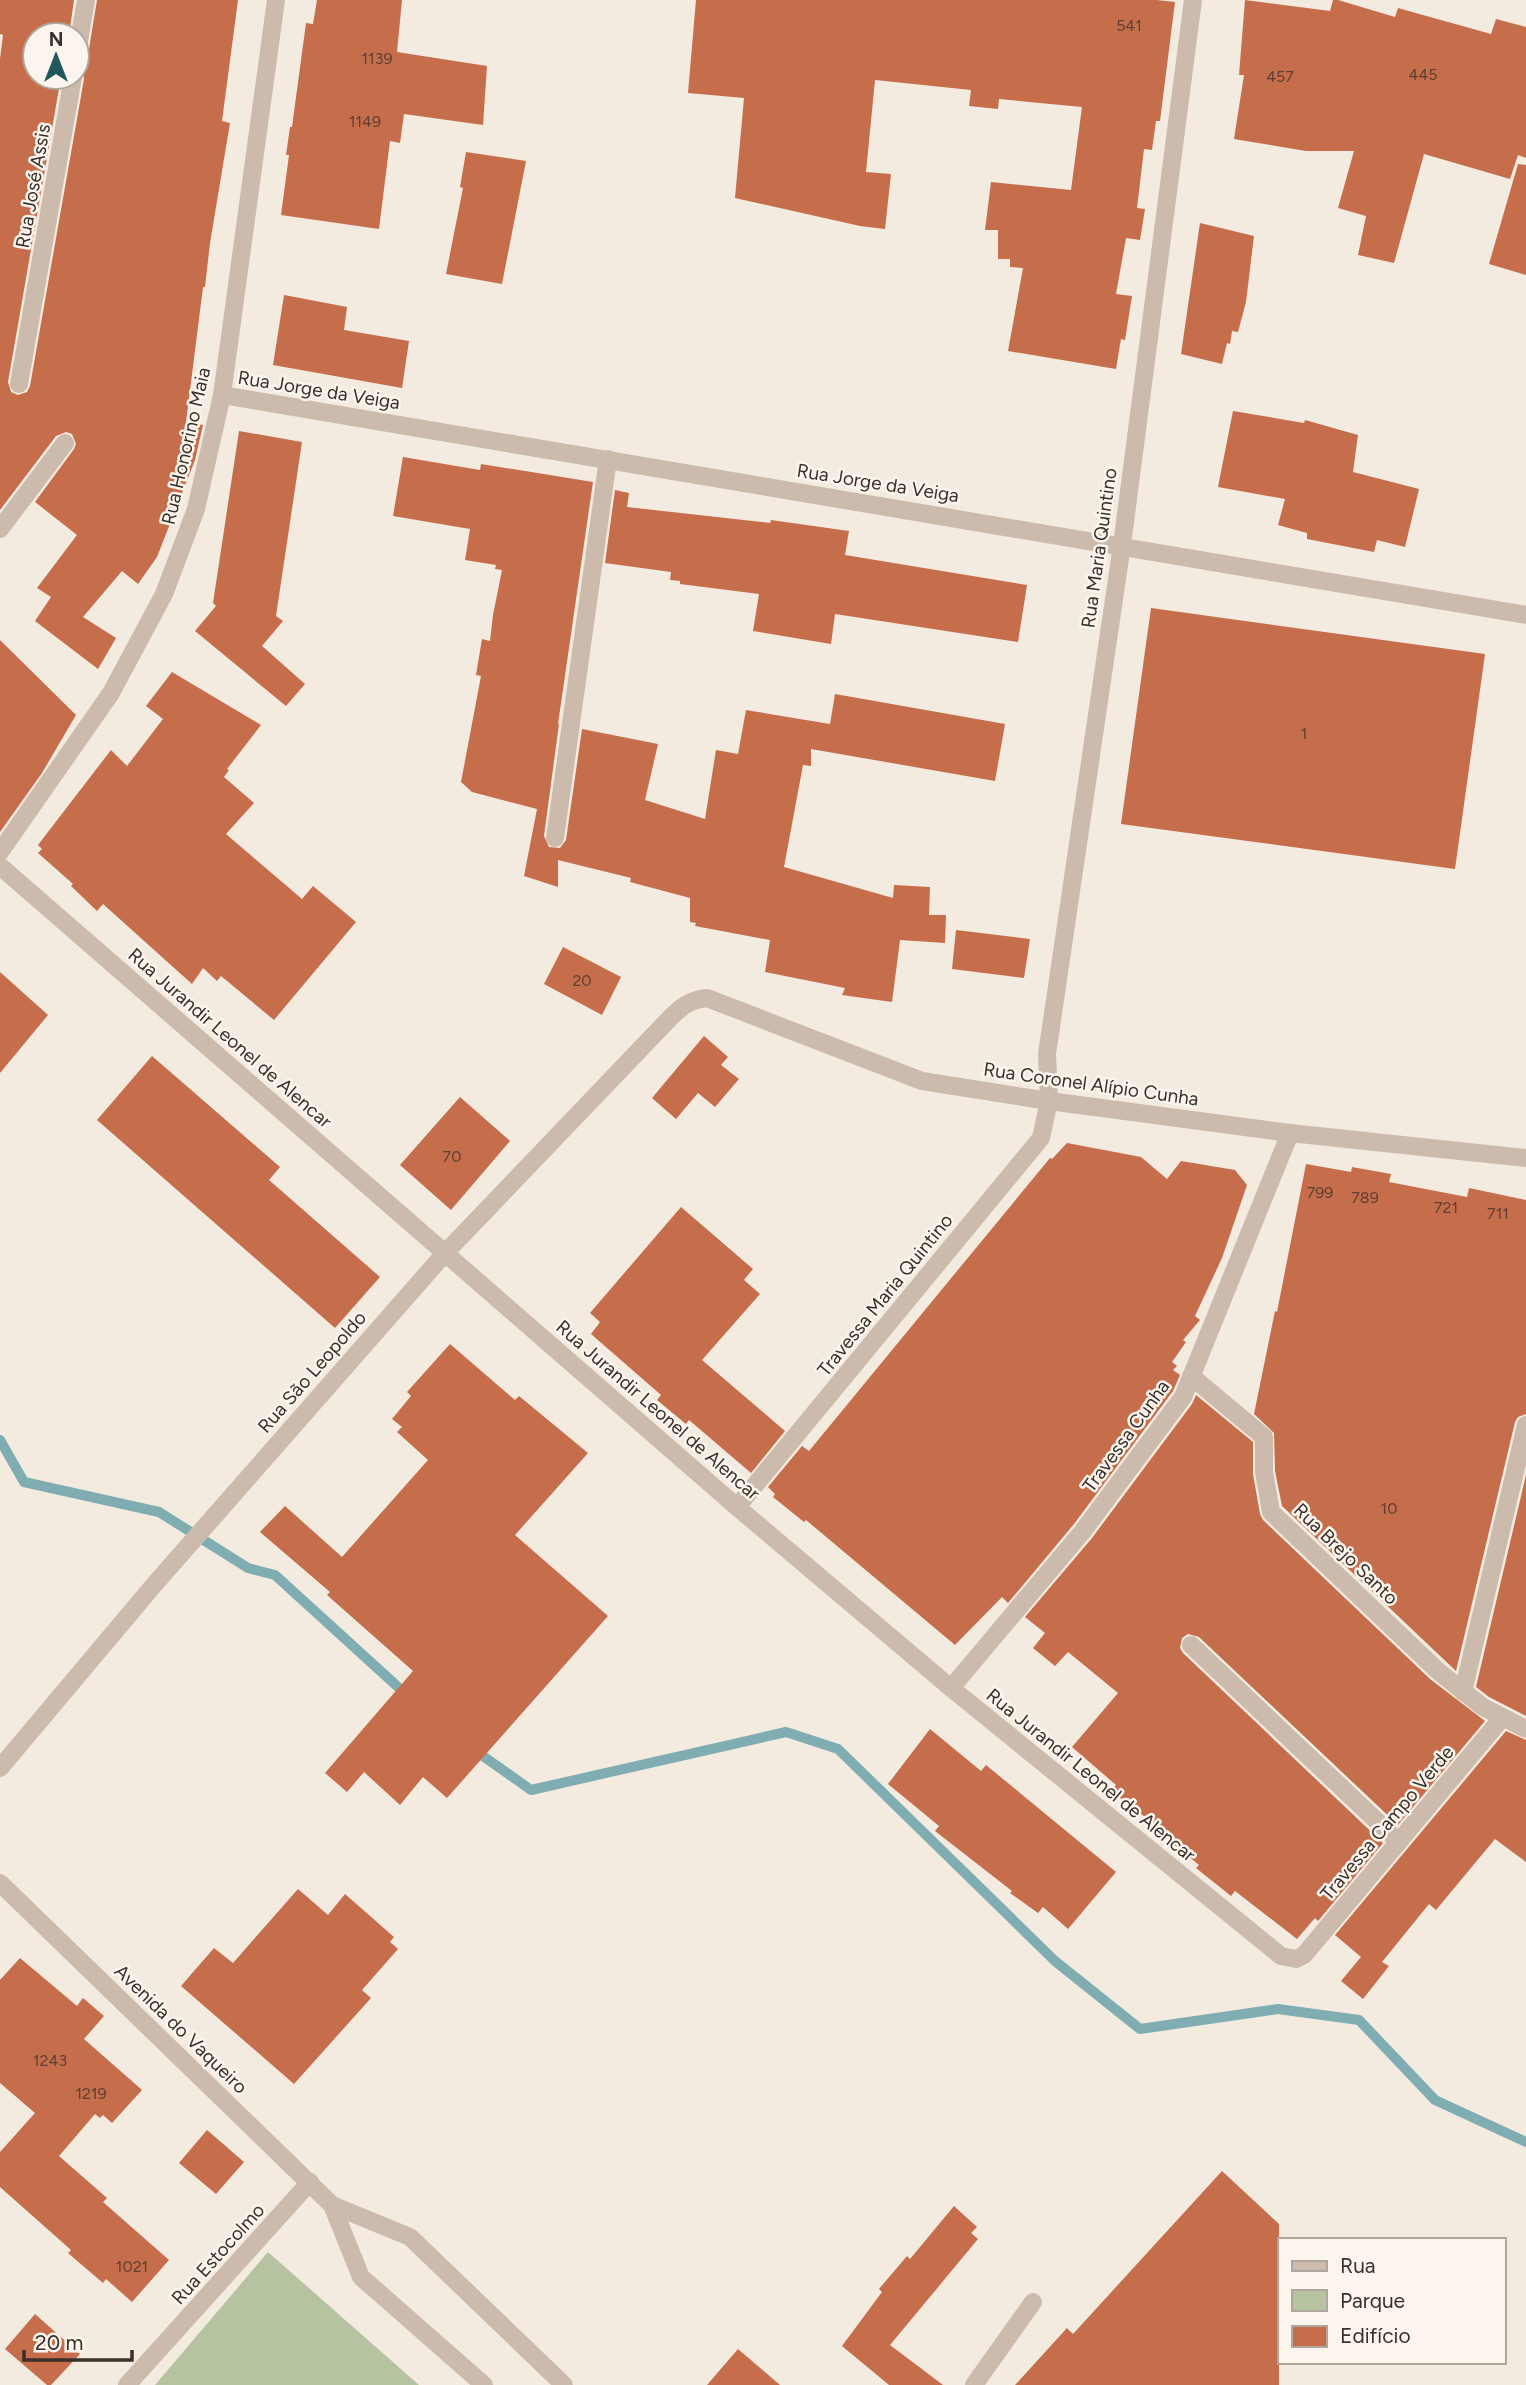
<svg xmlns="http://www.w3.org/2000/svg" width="1526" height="2385" viewBox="0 0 1526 2385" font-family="Figtree,sans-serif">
<rect width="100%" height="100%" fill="#f3ebe0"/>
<path fill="#b6c3a0" d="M 268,2252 L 419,2385 L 155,2385 Z"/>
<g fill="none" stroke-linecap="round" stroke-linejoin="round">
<g stroke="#7fadb1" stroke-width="10">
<path d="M 0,1440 L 24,1482 L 159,1512 L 248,1568 L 275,1575 L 409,1697"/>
<path d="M 473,1749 L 531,1790 L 786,1732 L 838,1749 L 1055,1961 L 1140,2029 L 1278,2009 L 1359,2020 L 1435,2100 L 1526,2142"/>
</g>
</g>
<g fill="#c66d4b">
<path d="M 0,0 L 74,0 L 69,35 L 35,35 L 35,77 L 61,77 L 8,382 L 11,392 L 18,395 L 27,392 L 30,386 L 84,79 L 83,73 L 77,64 L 85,61 L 88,55 L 97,0 L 238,0 L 222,121 L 230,123 L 210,243 L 205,287 L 203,287 L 186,422 L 203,425 L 195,460 L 157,557 L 138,584 L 122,571 L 83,617 L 116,638 L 98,669 L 35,621 L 51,597 L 37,588 L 77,535 L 35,502 L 74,449 L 76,444 L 72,434 L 66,432 L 56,436 L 0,510 L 0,59 L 3,35 L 0,34 Z"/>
<path d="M 317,0 L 402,0 L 397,52 L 487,66 L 483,125 L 404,114 L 400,143 L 390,141 L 379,229 L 281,215 L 289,155 L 286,155 L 290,127 L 292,127 L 306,23 L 313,24 Z"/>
<path d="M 696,0 L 1157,0 L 1175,2 L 1160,121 L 1156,121 L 1152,150 L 1144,149 L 1137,208 L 1145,209 L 1140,240 L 1126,238 L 1116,294 L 1132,296 L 1125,340 L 1121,339 L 1116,369 L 1008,351 L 1023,268 L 1010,267 L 1010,259 L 998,259 L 998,230 L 985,230 L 991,182 L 1071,190 L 1082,107 L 999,99 L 998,109 L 969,106 L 971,90 L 875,80 L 866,172 L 891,174 L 885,229 L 860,226 L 735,198 L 744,98 L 688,93 Z"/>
<path d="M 1245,0 L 1330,11 L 1333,0 L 1338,0 L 1395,17 L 1398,8 L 1491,34 L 1496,19 L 1526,27 L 1526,158 L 1518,155 L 1510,179 L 1424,154 L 1394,263 L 1358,255 L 1366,216 L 1338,208 L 1354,151 L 1306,151 L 1234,139 L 1244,75 L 1239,75 Z"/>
<path d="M 466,152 L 526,161 L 502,284 L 446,274 L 463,188 L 460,187 Z"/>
<path d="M 1518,164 L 1526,165 L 1526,275 L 1489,264 Z"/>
<path d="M 1200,223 L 1254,236 L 1246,302 L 1238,332 L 1232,331 L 1230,344 L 1227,343 L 1222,364 L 1181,354 Z"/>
<path d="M 284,295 L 347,307 L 344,330 L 409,341 L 402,388 L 273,365 Z"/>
<path d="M 1233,411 L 1304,423 L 1305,420 L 1358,435 L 1353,472 L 1419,489 L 1405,547 L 1377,540 L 1374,552 L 1307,539 L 1307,533 L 1278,525 L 1285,499 L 1218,487 Z"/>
<path d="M 239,431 L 302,442 L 276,616 L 283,621 L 262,646 L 305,684 L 286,706 L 195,631 L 216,606 L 213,603 Z"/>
<path d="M 403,457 L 480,470 L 481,464 L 593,482 L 558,724 L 559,724 L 544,836 L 549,847 L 560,848 L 566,840 L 582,729 L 658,744 L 645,800 L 705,819 L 716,750 L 738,754 L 746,710 L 830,724 L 835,694 L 1005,724 L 995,781 L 811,749 L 811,766 L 803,765 L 784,867 L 893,898 L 894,885 L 930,887 L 929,915 L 946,915 L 945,943 L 900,940 L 892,1002 L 842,995 L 845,988 L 765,972 L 770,940 L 695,926 L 696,923 L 690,922 L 690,898 L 630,882 L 631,878 L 558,860 L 558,887 L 524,876 L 537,809 L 472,792 L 461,782 L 481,676 L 476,675 L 482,639 L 490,641 L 493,615 L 502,570 L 495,569 L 496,565 L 465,560 L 470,529 L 393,516 Z"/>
<path d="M 615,490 L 629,493 L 627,507 L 770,523 L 771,520 L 849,531 L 845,555 L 1027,585 L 1018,642 L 835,614 L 831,644 L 753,631 L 759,594 L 680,584 L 680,581 L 670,580 L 671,572 L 605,563 Z"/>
<path d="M 1151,608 L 1485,654 L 1455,869 L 1121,824 Z"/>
<path d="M 0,640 L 76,715 L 42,773 L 0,832 Z"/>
<path d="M 172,672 L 261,725 L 227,769 L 229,770 L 224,777 L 254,803 L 226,834 L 302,899 L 313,886 L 356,922 L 274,1020 L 221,976 L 217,981 L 203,968 L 192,984 L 103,904 L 97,911 L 71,886 L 73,884 L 38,853 L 42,849 L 38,845 L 111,750 L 127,766 L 163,719 L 146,706 Z"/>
<path d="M 956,930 L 1030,939 L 1024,978 L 952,969 Z"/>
<path d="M 563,947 L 621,977 L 602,1015 L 544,984 Z"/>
<path d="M 0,972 L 48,1015 L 0,1073 Z"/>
<path d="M 704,1036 L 728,1057 L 721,1065 L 739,1079 L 715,1107 L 698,1093 L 676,1119 L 652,1098 Z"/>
<path d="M 152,1056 L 280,1167 L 269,1180 L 380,1277 L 335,1328 L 97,1120 Z"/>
<path d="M 460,1097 L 510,1141 L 451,1210 L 400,1165 Z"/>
<path d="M 1067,1143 L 1141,1157 L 1167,1179 L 1181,1161 L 1235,1170 L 1247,1185 L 1222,1258 L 1195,1316 L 1200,1320 L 1183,1340 L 1186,1342 L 1172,1362 L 1177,1366 L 1173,1370 L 1180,1375 L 1173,1391 L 1074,1524 L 1008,1603 L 1002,1597 L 955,1645 L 806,1520 L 804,1522 L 773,1497 L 775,1494 L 768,1487 L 802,1446 L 809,1451 L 1050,1158 L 1052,1159 Z"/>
<path d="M 1306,1164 L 1351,1172 L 1352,1167 L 1391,1174 L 1389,1182 L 1467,1197 L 1469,1188 L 1526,1200 L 1526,1414 L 1518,1417 L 1515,1422 L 1456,1671 L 1282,1506 L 1275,1471 L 1274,1433 L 1254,1414 L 1275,1311 L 1277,1312 Z"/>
<path d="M 681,1207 L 753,1269 L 744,1280 L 760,1294 L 702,1360 L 785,1431 L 751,1473 L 689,1420 L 686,1424 L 657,1400 L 661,1395 L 591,1334 L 600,1322 L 590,1313 Z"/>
<path d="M 450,1344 L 515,1400 L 519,1396 L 588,1453 L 515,1535 L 608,1616 L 447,1798 L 423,1777 L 400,1805 L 364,1772 L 347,1792 L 325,1773 L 413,1671 L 327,1595 L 330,1592 L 260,1532 L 285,1506 L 342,1557 L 428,1460 L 397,1432 L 402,1427 L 392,1419 L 411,1396 L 407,1392 Z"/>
<path d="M 1196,1395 L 1253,1442 L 1253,1474 L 1260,1514 L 1263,1520 L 1430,1679 L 1485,1721 L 1398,1825 L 1199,1637 L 1188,1634 L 1182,1638 L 1180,1648 L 1183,1653 L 1383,1843 L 1318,1921 L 1315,1918 L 1297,1939 L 1235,1891 L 1231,1896 L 1196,1868 L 1199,1865 L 1156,1830 L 1158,1827 L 1111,1791 L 1116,1785 L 1072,1747 L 1118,1693 L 1068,1652 L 1055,1666 L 1033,1648 L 1045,1633 L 1025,1617 L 1092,1538 L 1192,1404 Z"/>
<path d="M 1526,1475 L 1526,1716 L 1489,1697 L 1476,1687 Z"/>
<path d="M 930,1729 L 981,1771 L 986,1765 L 1116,1872 L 1068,1929 L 1043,1907 L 1038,1913 L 1010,1893 L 1012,1891 L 935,1831 L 939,1826 L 888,1784 Z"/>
<path d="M 1506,1731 L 1526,1740 L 1526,1862 L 1495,1839 L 1436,1910 L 1429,1904 L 1382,1962 L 1389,1966 L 1363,1999 L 1341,1981 L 1361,1957 L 1335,1935 Z"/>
<path d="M 298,1889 L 328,1915 L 345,1894 L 394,1937 L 390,1942 L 398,1949 L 362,1990 L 371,1998 L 294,2084 L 181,1986 L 214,1948 L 233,1963 Z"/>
<path d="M 20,1958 L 77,2006 L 83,1998 L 104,2016 L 84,2039 L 142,2090 L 112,2123 L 103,2115 L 100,2118 L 95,2114 L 59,2156 L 107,2198 L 103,2202 L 169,2260 L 132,2302 L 106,2279 L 103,2283 L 68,2253 L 71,2250 L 0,2187 L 0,2152 L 35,2113 L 0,2083 L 0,1980 Z"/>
<path d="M 207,2130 L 244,2162 L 216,2194 L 179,2163 Z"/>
<path d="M 1222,2171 L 1279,2224 L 1279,2385 L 1015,2385 L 1067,2328 L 1073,2334 Z"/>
<path d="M 954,2206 L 977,2227 L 971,2233 L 978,2239 L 890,2345 L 943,2385 L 889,2385 L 842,2346 L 882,2292 L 879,2289 L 907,2256 L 910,2259 Z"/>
<path d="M 35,2314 L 80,2354 L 51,2385 L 47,2385 L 5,2349 Z"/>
<path d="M 738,2349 L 780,2385 L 707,2385 Z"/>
</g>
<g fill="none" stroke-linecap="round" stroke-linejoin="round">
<g stroke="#ccbbac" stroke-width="18">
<path d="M 77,53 L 86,0"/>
<path d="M 19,384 L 73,77"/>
<path d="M 222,395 L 1526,615"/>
<path d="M 0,529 L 65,443"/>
<path d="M 555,838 L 608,459"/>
<path d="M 0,852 L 111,693 L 164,594 L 196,509 L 222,395 L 276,0"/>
<path d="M 0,866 L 737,1507 L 951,1688 L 1281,1956 L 1296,1959 L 1304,1955 L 1502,1718"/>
<path d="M 1191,1376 L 1264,1437 L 1264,1472 L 1271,1512 L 1438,1671 L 1483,1707 L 1526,1729"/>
<path d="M 737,1507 L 1041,1138 L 1049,1101 L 1047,1054 L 1122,545 L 1193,0"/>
<path d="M 1191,1645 L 1399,1842"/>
<path d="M 951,1688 L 1083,1531 L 1183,1397 L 1290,1133"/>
<path d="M 1463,1692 L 1526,1425"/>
<path d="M 0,1768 L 153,1586 L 446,1252 L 670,1018 C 682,1006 690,1000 707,998 L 922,1081 L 1049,1101 L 1290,1133 L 1526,1158"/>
<path d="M 0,1883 L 332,2205 L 361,2277 L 484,2385"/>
<path d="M 332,2205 L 410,2237 L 564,2385"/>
<path d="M 127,2385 L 310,2182"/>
<path d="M 974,2385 L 1033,2302"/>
</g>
</g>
<g text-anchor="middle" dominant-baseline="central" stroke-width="5" stroke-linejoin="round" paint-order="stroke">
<g font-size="16" fill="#5d3f33">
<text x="1129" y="25">541</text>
<text x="377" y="58">1139</text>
<text x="1423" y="74">445</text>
<text x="1280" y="76">457</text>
<text x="365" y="121">1149</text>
<text x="1304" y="733">1</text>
<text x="582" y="980">20</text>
<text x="452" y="1156">70</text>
<text x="1320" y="1192">799</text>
<text x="1365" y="1197">789</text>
<text x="1446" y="1207">721</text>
<text x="1498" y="1213">711</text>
<text x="1389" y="1508">10</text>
<text x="50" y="2060">1243</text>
<text x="91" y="2093">1219</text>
<text x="132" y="2266">1021</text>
</g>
<g font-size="19" fill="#3a302b" stroke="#fbf5ed">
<text transform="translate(33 186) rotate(-80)">Rua José Assis</text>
<text transform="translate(319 390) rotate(9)">Rua Jorge da Veiga</text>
<text transform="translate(186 446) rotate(-77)">Rua Honorino Maia</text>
<text transform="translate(878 483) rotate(9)">Rua Jorge da Veiga</text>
<text transform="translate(1099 548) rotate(-82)">Rua Maria Quintino</text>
<text transform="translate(230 1038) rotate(41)">Rua Jurandir Leonel de Alencar</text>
<text transform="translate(1091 1084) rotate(8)">Rua Coronel Alípio Cunha</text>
<text transform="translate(885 1295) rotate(-51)">Travessa Maria Quintino</text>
<text transform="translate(312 1372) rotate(-49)">Rua São Leopoldo</text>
<text transform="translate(658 1410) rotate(41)">Rua Jurandir Leonel de Alencar</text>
<text transform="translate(1126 1436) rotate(-54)">Travessa Cunha</text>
<text transform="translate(1346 1554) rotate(44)">Rua Brejo Santo</text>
<text transform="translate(1091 1775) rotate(39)">Rua Jurandir Leonel de Alencar</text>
<text transform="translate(1387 1823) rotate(-50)">Travessa Campo Verde</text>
<text transform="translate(181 2029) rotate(44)">Avenida do Vaqueiro</text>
<text transform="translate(218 2254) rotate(-48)">Rua Estocolmo</text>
</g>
</g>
<rect x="1278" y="2238" width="228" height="126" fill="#fbf5ed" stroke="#aea69f" stroke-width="2"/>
<rect x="1292" y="2261" width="35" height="10" fill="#ccbbac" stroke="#aea69f" stroke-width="2"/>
<text x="1340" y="2273" font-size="21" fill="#3a302b">Rua</text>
<rect x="1292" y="2290" width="35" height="21" fill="#b6c3a0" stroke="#aea69f" stroke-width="2"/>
<text x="1340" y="2308" font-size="21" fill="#3a302b">Parque</text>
<rect x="1292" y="2326" width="35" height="21" fill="#c66d4b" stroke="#aea69f" stroke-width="2"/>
<text x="1340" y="2343" font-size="21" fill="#3a302b">Edifício</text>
<g transform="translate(56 56)"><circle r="33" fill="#fbf5ed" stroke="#aea69f" stroke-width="2"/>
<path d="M0-5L12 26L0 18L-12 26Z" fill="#1f575c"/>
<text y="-10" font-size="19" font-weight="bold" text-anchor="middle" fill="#3a302b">N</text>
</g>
<path d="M24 2350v10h108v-10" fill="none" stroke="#3a302b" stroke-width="3.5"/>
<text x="35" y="2350" font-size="21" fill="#3a302b" stroke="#fbf5ed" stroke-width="5" paint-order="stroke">20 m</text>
</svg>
